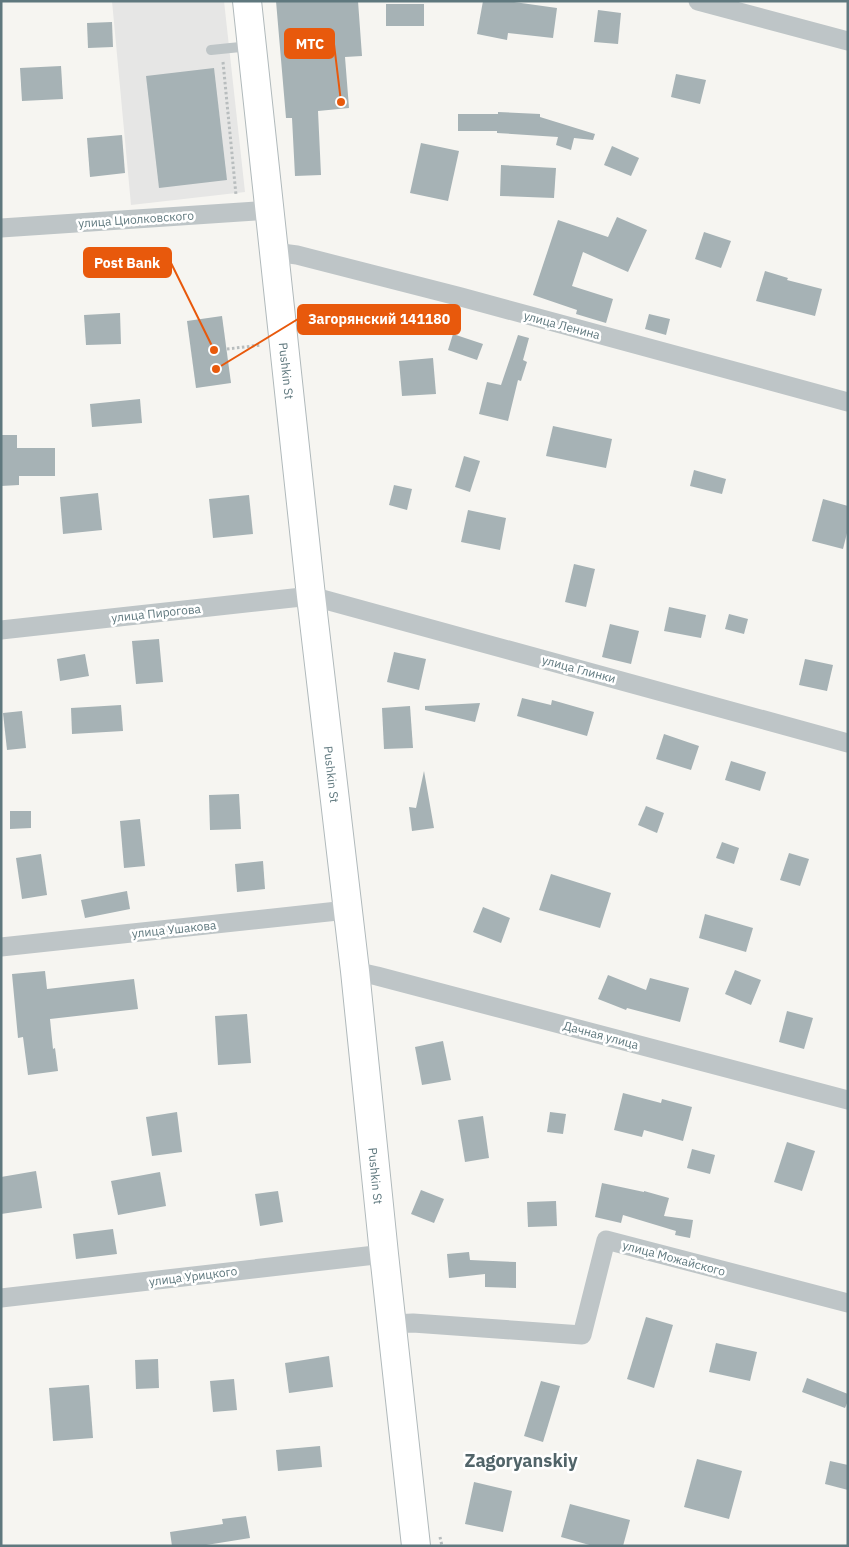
<svg xmlns="http://www.w3.org/2000/svg" width="849" height="1547" viewBox="0 0 849 1547" font-family="'IBM Plex Sans',sans-serif">
<rect width="100%" height="100%" fill="#f6f5f1"/>
<path fill="#e6e6e5" d="M 112,1 L 224,1 L 245,192 L 131,205 Z"/>
<g fill="#a6b2b5">
<path d="M 276,1 L 358,1 L 362,56 L 345,57 L 349,108 L 318,111 L 321,175 L 295,176 L 292,118 L 286,118 Z"/>
<path d="M 483,1 L 514,1 L 514,2 L 557,8 L 553,38 L 508,33 L 507,40 L 477,34 Z"/>
<rect x="386" y="4" width="38" height="22"/>
<path d="M 598,10 L 621,13 L 618,44 L 594,42 Z"/>
<path d="M 112,22 L 113,47 L 88,48 L 87,23 Z"/>
<path d="M 61,66 L 63,99 L 22,101 L 20,68 Z"/>
<path d="M 214,68 L 227,180 L 159,188 L 146,76 Z"/>
<path d="M 676,74 L 706,80 L 700,104 L 671,97 Z"/>
<path d="M 498,112 L 540,114 L 540,117 L 595,134 L 593,140 L 574,138 L 571,150 L 556,145 L 558,137 L 497,133 L 497,131 L 458,131 L 458,114 L 498,114 Z"/>
<path d="M 122,135 L 125,173 L 90,177 L 87,138 Z"/>
<path d="M 421,143 L 459,151 L 448,201 L 410,193 Z"/>
<path d="M 612,146 L 639,158 L 631,176 L 604,165 Z"/>
<path d="M 501,165 L 556,168 L 554,198 L 500,196 Z"/>
<path d="M 617,217 L 647,230 L 628,272 L 583,252 L 572,286 L 613,299 L 606,323 L 576,314 L 577,310 L 533,295 L 558,220 L 608,237 Z"/>
<path d="M 704,232 L 731,241 L 721,268 L 695,259 Z"/>
<path d="M 765,271 L 788,278 L 787,280 L 822,289 L 815,316 L 756,301 Z"/>
<path d="M 120,313 L 121,344 L 86,345 L 84,315 Z"/>
<path d="M 649,314 L 670,319 L 666,335 L 645,329 Z"/>
<path d="M 222,316 L 231,383 L 196,388 L 187,321 Z"/>
<path d="M 453,334 L 483,344 L 477,360 L 448,350 Z"/>
<path d="M 518,335 L 529,338 L 523,360 L 527,362 L 521,381 L 518,380 L 508,421 L 479,414 L 487,382 L 501,385 Z"/>
<path d="M 433,358 L 436,394 L 402,396 L 399,361 Z"/>
<path d="M 140,399 L 142,423 L 92,427 L 90,404 Z"/>
<path d="M 553,426 L 612,439 L 606,468 L 546,456 Z"/>
<path d="M 1,435 L 17,435 L 17,448 L 55,448 L 55,476 L 19,476 L 19,485 L 1,486 Z"/>
<path d="M 464,456 L 480,461 L 470,492 L 455,487 Z"/>
<path d="M 694,470 L 726,479 L 722,494 L 690,486 Z"/>
<path d="M 394,485 L 412,489 L 407,510 L 389,505 Z"/>
<path d="M 98,493 L 102,530 L 63,534 L 60,497 Z"/>
<path d="M 249,495 L 253,534 L 213,538 L 209,499 Z"/>
<path d="M 823,499 L 848,506 L 848,529 L 843,549 L 812,541 Z"/>
<path d="M 468,510 L 506,518 L 500,550 L 461,542 Z"/>
<path d="M 574,564 L 595,569 L 586,607 L 565,602 Z"/>
<path d="M 669,607 L 706,615 L 701,638 L 664,631 Z"/>
<path d="M 729,614 L 748,619 L 744,634 L 725,629 Z"/>
<path d="M 610,624 L 639,631 L 631,664 L 602,657 Z"/>
<path d="M 159,639 L 163,682 L 136,684 L 132,641 Z"/>
<path d="M 394,652 L 426,659 L 419,690 L 387,682 Z"/>
<path d="M 85,654 L 89,676 L 60,681 L 57,659 Z"/>
<path d="M 805,659 L 833,665 L 827,691 L 799,685 Z"/>
<path d="M 522,698 L 551,705 L 552,700 L 594,712 L 587,736 L 517,716 Z"/>
<path d="M 480,703 L 475,722 L 425,710 L 425,706 Z"/>
<path d="M 121,705 L 123,731 L 72,734 L 71,708 Z"/>
<path d="M 410,706 L 413,748 L 384,749 L 382,708 Z"/>
<path d="M 22,711 L 26,748 L 7,750 L 3,713 Z"/>
<path d="M 664,734 L 699,746 L 691,770 L 656,759 Z"/>
<path d="M 731,761 L 766,772 L 760,791 L 725,780 Z"/>
<path d="M 424,771 L 434,828 L 412,831 L 409,807 L 416,808 Z"/>
<path d="M 239,794 L 241,829 L 210,830 L 209,795 Z"/>
<path d="M 646,806 L 664,813 L 657,833 L 638,825 Z"/>
<path d="M 10,811 L 31,811 L 31,828 L 10,829 Z"/>
<path d="M 140,819 L 145,866 L 124,868 L 120,821 Z"/>
<path d="M 722,842 L 739,848 L 734,864 L 716,858 Z"/>
<path d="M 789,853 L 809,859 L 800,886 L 780,880 Z"/>
<path d="M 41,854 L 47,895 L 22,899 L 16,858 Z"/>
<path d="M 263,861 L 265,889 L 237,892 L 235,864 Z"/>
<path d="M 551,874 L 611,893 L 600,928 L 539,910 Z"/>
<path d="M 127,891 L 130,909 L 85,918 L 81,900 Z"/>
<path d="M 483,907 L 510,918 L 501,943 L 473,932 Z"/>
<path d="M 705,914 L 753,928 L 746,952 L 699,938 Z"/>
<path d="M 735,970 L 761,980 L 751,1005 L 725,994 Z"/>
<path d="M 45,971 L 47,989 L 134,979 L 138,1009 L 50,1019 L 53,1049 L 55,1048 L 58,1071 L 28,1075 L 23,1037 L 18,1038 L 12,974 Z"/>
<path d="M 608,975 L 646,990 L 650,978 L 689,988 L 680,1022 L 627,1008 L 626,1010 L 598,999 Z"/>
<path d="M 787,1011 L 813,1018 L 804,1049 L 779,1042 Z"/>
<path d="M 247,1014 L 251,1063 L 218,1065 L 215,1016 Z"/>
<path d="M 443,1041 L 451,1080 L 422,1085 L 415,1047 Z"/>
<path d="M 623,1093 L 661,1103 L 662,1099 L 692,1107 L 683,1141 L 644,1130 L 642,1137 L 614,1130 Z"/>
<path d="M 177,1112 L 182,1152 L 152,1156 L 146,1117 Z"/>
<path d="M 550,1112 L 566,1114 L 563,1134 L 547,1132 Z"/>
<path d="M 483,1116 L 489,1158 L 465,1162 L 458,1120 Z"/>
<path d="M 787,1142 L 815,1151 L 802,1191 L 774,1182 Z"/>
<path d="M 692,1149 L 715,1155 L 710,1174 L 687,1168 Z"/>
<path d="M 36,1171 L 42,1208 L 1,1214 L 1,1177 Z"/>
<path d="M 160,1172 L 166,1206 L 118,1215 L 111,1181 Z"/>
<path d="M 602,1183 L 644,1192 L 644,1191 L 669,1198 L 664,1216 L 693,1220 L 690,1238 L 675,1235 L 676,1231 L 623,1215 L 621,1223 L 595,1217 Z"/>
<path d="M 421,1190 L 444,1199 L 434,1223 L 411,1214 Z"/>
<path d="M 278,1191 L 283,1222 L 260,1226 L 255,1194 Z"/>
<path d="M 556,1201 L 557,1226 L 528,1227 L 527,1202 Z"/>
<path d="M 113,1229 L 117,1254 L 76,1259 L 73,1234 Z"/>
<path d="M 469,1252 L 470,1260 L 516,1262 L 516,1288 L 485,1287 L 485,1274 L 449,1278 L 447,1254 Z"/>
<path d="M 646,1317 L 673,1325 L 654,1388 L 627,1379 Z"/>
<path d="M 716,1343 L 757,1352 L 750,1381 L 709,1372 Z"/>
<path d="M 329,1356 L 333,1387 L 289,1393 L 285,1363 Z"/>
<path d="M 158,1359 L 159,1388 L 136,1389 L 135,1360 Z"/>
<path d="M 807,1378 L 848,1394 L 848,1401 L 845,1408 L 802,1392 Z"/>
<path d="M 234,1379 L 237,1410 L 213,1412 L 210,1381 Z"/>
<path d="M 541,1381 L 560,1386 L 543,1442 L 524,1436 Z"/>
<path d="M 89,1385 L 93,1438 L 53,1441 L 49,1388 Z"/>
<path d="M 320,1446 L 322,1467 L 278,1471 L 276,1450 Z"/>
<path d="M 697,1459 L 742,1471 L 729,1519 L 684,1507 Z"/>
<path d="M 830,1461 L 848,1465 L 848,1490 L 825,1484 Z"/>
<path d="M 474,1482 L 512,1491 L 503,1532 L 465,1524 Z"/>
<path d="M 570,1504 L 630,1520 L 623,1546 L 593,1546 L 561,1537 Z"/>
<path d="M 246,1516 L 250,1538 L 200,1546 L 172,1546 L 170,1532 L 223,1524 L 222,1519 Z"/>
</g>
<g fill="none" stroke-linecap="round" stroke-linejoin="round">
<g stroke="#b0b9bb" stroke-width="30">
<g id="secondary">
<path id="s1" d="M 247,1 L 311,596 L 355,971 L 384,1254 L 416,1546"/>
</g>
</g>
<g stroke="#b8bdbe" stroke-width="3" stroke-dasharray="2.5 2.5" stroke-linecap="butt">
<path d="M 223,62 L 236,195"/>
<path d="M 227,349 L 261,345"/>
<path d="M 440,1537 L 442,1546"/>
</g>
<path stroke="#bec5c7" stroke-width="10" d="M 211,50 L 250,46"/>
<g stroke="#bec5c7" stroke-width="19">
<path d="M 698,1 L 848,41"/>
<path d="M 1,228 L 270,210"/>
<path d="M 274,252 L 297,255 L 461,297 L 848,402"/>
<path d="M 1,630 L 311,596 L 848,743"/>
<path d="M 1,947 L 347,910"/>
<path d="M 355,971 L 377,976 L 848,1100"/>
<path d="M 1,1298 L 384,1254"/>
<path d="M 392,1324 L 413,1323 L 582,1335 L 606,1240 L 848,1303"/>
</g>
<use href="#secondary" stroke="#fff" stroke-width="28"/>
</g>
<g text-anchor="middle" dominant-baseline="central" stroke-width="5" stroke-linejoin="round" paint-order="stroke">
<g font-size="12" fill="#5f787e" stroke="#fff">
<text transform="translate(136 219) rotate(-4)">улица Циолковского</text>
<text transform="translate(562 325) rotate(15)">улица Ленина</text>
<text stroke="none"><textPath href="#s1" startOffset="372">Pushkin St</textPath></text>
<text transform="translate(156 613) rotate(-6)">улица Пирогова</text>
<text transform="translate(579 669) rotate(15)">улица Глинки</text>
<text stroke="none"><textPath href="#s1" startOffset="778">Pushkin St</textPath></text>
<text transform="translate(174 929) rotate(-6)">улица Ушакова</text>
<text transform="translate(601 1035) rotate(15)">Дачная улица</text>
<text stroke="none"><textPath href="#s1" startOffset="1182">Pushkin St</textPath></text>
<text transform="translate(674 1258) rotate(15)">улица Можайского</text>
<text transform="translate(193 1276) rotate(-7)">улица Урицкого</text>
</g>
<g font-size="18" font-weight="bold" fill="#516469" stroke="#fff">
<text x="521" y="1460">Zagoryanskiy</text>
</g>
</g>
<path fill="none" stroke="#e8590c" stroke-width="2" d="M341 102L334 44M214 350L171 263M216 369L298 319"/>
<g fill="#e8590c" stroke="#fff" stroke-width="2">
<circle cx="341" cy="102" r="5"/>
<circle cx="214" cy="350" r="5"/>
<circle cx="216" cy="369" r="5"/>
</g>
<g fill="#e8590c" stroke="#e8590c" stroke-width="2">
<rect x="285" y="29" width="49" height="29" rx="5"/>
<rect x="84" y="248" width="87" height="29" rx="5"/>
<rect x="298" y="305" width="162" height="29" rx="5"/>
</g>
<g font-size="14" text-anchor="middle" font-weight="bold" fill="#fff">
<text x="310" y="49">МТС</text>
<text x="127" y="268">Post Bank</text>
<text x="379" y="324">Загорянский 141180</text>
</g>
<rect width="849" height="1547" fill="none" stroke="#5f787e" stroke-width="5"/>
</svg>
